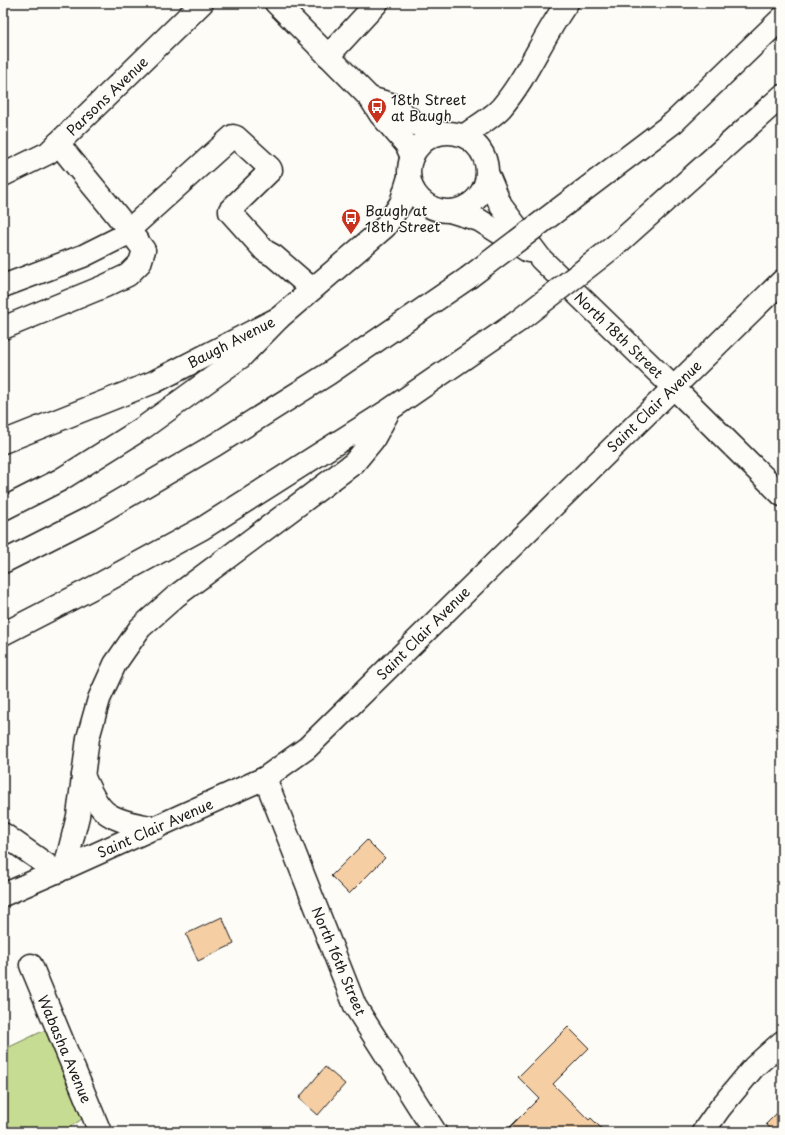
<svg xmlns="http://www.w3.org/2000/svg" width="785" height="1135" viewBox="0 0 785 1135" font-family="'Playpen Sans',sans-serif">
<rect width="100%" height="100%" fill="#fdfcf7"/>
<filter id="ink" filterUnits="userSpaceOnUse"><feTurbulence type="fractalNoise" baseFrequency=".025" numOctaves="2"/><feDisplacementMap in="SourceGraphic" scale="8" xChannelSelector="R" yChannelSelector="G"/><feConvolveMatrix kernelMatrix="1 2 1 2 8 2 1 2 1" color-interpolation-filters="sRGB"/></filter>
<g filter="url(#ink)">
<path fill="#c6dc92" stroke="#717c57" d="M 45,1030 L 82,1119 L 63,1132 L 3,1132 L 3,1050 Z"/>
<g fill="#f5cea4" stroke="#1c1c1c">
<path d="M 367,840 L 385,858 L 349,894 L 331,876 Z"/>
<path d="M 222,917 L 234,944 L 198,961 L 186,934 Z"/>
<path d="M 568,1027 L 589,1048 L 553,1084 L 589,1120 L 591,1118 L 605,1132 L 505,1132 L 539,1098 L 518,1077 Z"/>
<path d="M 325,1067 L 345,1084 L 318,1115 L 299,1098 Z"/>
<path d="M 782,1108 L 782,1132 L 774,1132 L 766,1124 Z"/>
</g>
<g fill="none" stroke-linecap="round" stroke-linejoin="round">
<g stroke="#1c1c1c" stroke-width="25">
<g id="minor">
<path d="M 276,3 L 370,98 L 380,114 L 406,144 L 412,157"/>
<path d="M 328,56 L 377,3"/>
<path d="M 370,98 L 391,104 L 418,125 L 436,134"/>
<path d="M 3,175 L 48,153 L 202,3"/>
<path d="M 3,286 L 83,256 L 121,237 L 233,136 L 236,137 L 270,168 L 271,170 L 230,210 L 230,212 L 265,251 L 274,256 L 312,289"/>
<path d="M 3,328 L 105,286 L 128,275 L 140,263 L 144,250 C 117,213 86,179 58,143"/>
<path d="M 673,387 L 782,495"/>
<path d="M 265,778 L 355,1006 L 435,1132"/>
<path d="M 31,965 L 100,1132"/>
<path d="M 703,1132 L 720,1108 L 754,1067 L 782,1042"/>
</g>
</g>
<g stroke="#1c1c1c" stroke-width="25">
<g id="major">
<circle cx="448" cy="172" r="39"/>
<path d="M 488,175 L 501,206 L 541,259 L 673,387"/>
<path d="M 453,212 L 479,220 L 528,251"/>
<path d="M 3,442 L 154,382 L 279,318 L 385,227 L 401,203 L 409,177"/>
<path d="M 3,895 L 65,868 L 265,778 L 307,748 L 782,281"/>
</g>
</g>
<g stroke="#1c1c1c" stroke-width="25">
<g id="highway">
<path d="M 464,136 C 474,128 493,117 501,108 C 528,76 543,36 567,3"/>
<path d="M 571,200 L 674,122 L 782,18"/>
<path d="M 616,245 L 782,96"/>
<path d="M 3,509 L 60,480 L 143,428 L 241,357 L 279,318"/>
<path d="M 3,562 L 90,518 L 215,445 L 328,374 L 468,278"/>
<path d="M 3,634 L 102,583 L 203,528 L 389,410 L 517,322"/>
<path d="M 83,775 C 88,787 97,807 108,814 C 122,823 141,825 156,828"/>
<path d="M 3,834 L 57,872"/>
<path d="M 65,868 L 78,816 L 88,738 L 99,699 L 115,664 L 140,628 L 176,596 L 354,463 L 373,440 L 389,411"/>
</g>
</g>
<use href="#minor" stroke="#fdfcf7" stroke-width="22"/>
<use href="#major" stroke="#fdfcf7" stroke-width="22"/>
<use href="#highway" stroke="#fdfcf7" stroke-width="22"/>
<g stroke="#1c1c1c" stroke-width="25" stroke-linecap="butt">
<g id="highway-bridge">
<path d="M 468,278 L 571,200"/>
<path d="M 517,322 L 616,245"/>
</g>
</g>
<use href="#highway-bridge" stroke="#fdfcf7" stroke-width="22"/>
</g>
</g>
<defs>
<g id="bus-pin" transform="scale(1)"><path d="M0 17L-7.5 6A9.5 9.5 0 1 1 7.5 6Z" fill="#c8321e" stroke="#fdfcf7"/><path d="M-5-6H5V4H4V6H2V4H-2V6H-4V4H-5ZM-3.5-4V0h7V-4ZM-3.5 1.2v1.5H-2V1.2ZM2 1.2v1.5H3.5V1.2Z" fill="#fff"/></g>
</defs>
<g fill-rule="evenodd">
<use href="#bus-pin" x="377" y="107"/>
<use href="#bus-pin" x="351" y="218"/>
</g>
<g text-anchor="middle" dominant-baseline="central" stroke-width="3" stroke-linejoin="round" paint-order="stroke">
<g font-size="14" fill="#1c1c1c" stroke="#fdfcf7">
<text transform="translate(107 96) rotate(-44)">Parsons Avenue</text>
<text transform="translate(619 335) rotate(44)">North 18th Street</text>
<text transform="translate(231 342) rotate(-27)">Baugh Avenue</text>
<text transform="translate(654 406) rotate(-44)">Saint Clair Avenue</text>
<text transform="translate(423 633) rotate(-45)">Saint Clair Avenue</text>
<text transform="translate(155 828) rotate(-24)">Saint Clair Avenue</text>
<text transform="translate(339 961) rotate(67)">North 16th Street</text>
<text transform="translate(65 1049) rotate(67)">Wabasha Avenue</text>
</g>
<g font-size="14" fill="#1c1c1c" stroke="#fdfcf7" text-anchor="start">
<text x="391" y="99">18th Street<tspan x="391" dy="16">at Baugh</tspan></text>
<text x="365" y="210">Baugh at<tspan x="365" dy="16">18th Street</tspan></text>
</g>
</g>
<rect width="785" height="1135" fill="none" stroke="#fdfcf7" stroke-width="16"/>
<rect x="8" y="8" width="769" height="1119" fill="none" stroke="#1c1c1c" stroke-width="1.5" filter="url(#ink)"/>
</svg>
